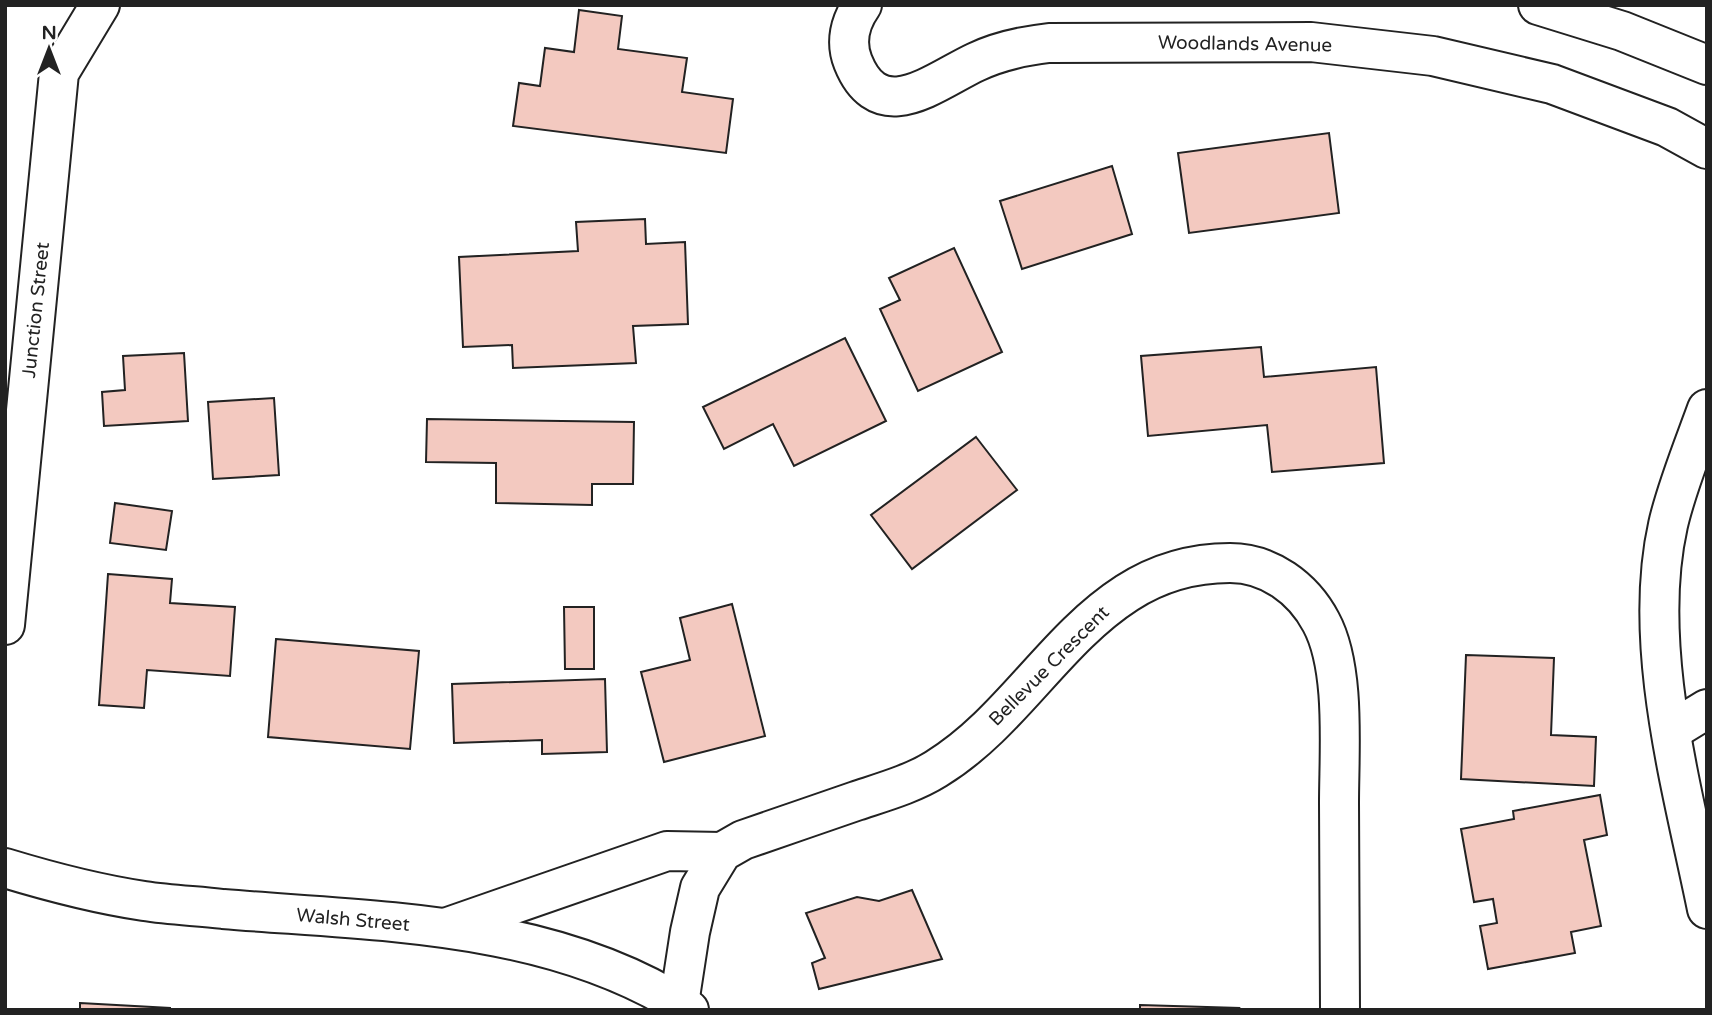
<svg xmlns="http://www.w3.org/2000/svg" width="1712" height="1015" viewBox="0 0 1712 1015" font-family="'Varela Round',sans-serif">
<rect width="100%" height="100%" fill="#fff"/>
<g fill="#f3c9c0" stroke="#222" stroke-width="2">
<path d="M 579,10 L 622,16 L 618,49 L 687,58 L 682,92 L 733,99 L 726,153 L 513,126 L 519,83 L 540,86 L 545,48 L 574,52 Z"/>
<path d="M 1329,133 L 1339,213 L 1189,233 L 1178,153 Z"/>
<path d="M 1112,166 L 1132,234 L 1022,269 L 1000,201 Z"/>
<path d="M 645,219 L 646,244 L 685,242 L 688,324 L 633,326 L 636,363 L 513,368 L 512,345 L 463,347 L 459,257 L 578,251 L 576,222 Z"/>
<path d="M 954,248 L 1002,352 L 918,391 L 880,309 L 900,300 L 889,278 Z"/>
<path d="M 845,338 L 886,421 L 794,466 L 773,424 L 724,449 L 703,407 Z"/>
<path d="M 1261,347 L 1264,377 L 1376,367 L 1384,463 L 1272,472 L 1267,425 L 1148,436 L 1141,356 Z"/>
<path d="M 184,353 L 188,421 L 104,426 L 102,392 L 125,390 L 123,356 Z"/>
<path d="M 274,398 L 279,475 L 213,479 L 208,402 Z"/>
<path d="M 427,419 L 634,422 L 633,484 L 592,484 L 592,505 L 496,503 L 496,463 L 426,462 Z"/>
<path d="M 976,437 L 1017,490 L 912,569 L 871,515 Z"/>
<path d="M 115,503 L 172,511 L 166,550 L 110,543 Z"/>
<path d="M 108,574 L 172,579 L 170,603 L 235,607 L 230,676 L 147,670 L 144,708 L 99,705 Z"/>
<path d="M 732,604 L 765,736 L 664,762 L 641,672 L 690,660 L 680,618 Z"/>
<path d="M 564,607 L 594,607 L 594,669 L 565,669 Z"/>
<path d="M 276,639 L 419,651 L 410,749 L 268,737 Z"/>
<path d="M 1466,655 L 1554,658 L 1551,735 L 1596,737 L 1594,786 L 1461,779 Z"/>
<path d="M 605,679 L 607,752 L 542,754 L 542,740 L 454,743 L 452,684 Z"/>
<path d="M 1600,795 L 1607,835 L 1584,840 L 1601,926 L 1571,932 L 1575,953 L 1488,969 L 1480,926 L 1497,923 L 1493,899 L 1474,902 L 1461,829 L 1514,819 L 1513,811 Z"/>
<path d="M 912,890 L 942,959 L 819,989 L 812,963 L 825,958 L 806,913 L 857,897 L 879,901 Z"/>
<path d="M 80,1003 L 170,1008 L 170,1010 L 80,1010 Z"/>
<path d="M 1140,1005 L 1239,1008 L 1238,1010 L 1140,1010 Z"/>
</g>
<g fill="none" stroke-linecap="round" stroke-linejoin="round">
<g stroke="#222" stroke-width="42">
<g id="street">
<path d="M 862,5 C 850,22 845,42 853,62 C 880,129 935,81 976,62 C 999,51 1023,46 1049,43 L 1311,42 L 1433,56 L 1552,84 L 1667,127 L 1707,149"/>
<path d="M 1538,5 L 1622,31 L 1707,65"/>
<path d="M 1707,409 C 1694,445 1676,489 1668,525 C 1641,645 1683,791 1707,909"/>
<path d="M 5,625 L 59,73 L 100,5"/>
<path d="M 1671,731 L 1707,709"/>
<path d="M 5,868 C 51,882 97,894 144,901 C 170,905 197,906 223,909 C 381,922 552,921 689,1010"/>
<path d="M 448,927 L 667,851 L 722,852"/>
<path d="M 678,1010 L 690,932 L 700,888 L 722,852 L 743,840 C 781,827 818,814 856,801 C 883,792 912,784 936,769 C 1011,723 1054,640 1127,593 C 1158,573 1194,563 1230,563 C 1269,563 1303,588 1321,622 C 1346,668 1339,751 1339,803 C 1339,872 1340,941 1340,1010"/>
</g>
</g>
<use href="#street" stroke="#fff" stroke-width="38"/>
</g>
<g text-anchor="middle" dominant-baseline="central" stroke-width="5" stroke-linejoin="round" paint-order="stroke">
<g font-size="19" fill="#222" stroke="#fff">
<text transform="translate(1245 44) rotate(1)">Woodlands Avenue</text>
<text transform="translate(36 310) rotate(-84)">Junction Street</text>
<text transform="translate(1049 666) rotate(-45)">Bellevue Crescent</text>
<text transform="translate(353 920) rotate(5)">Walsh Street</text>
</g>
</g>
<rect width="1712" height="1015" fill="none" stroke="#222222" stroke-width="14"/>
<g transform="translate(49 49)" stroke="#ffffff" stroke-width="5" paint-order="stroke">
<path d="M0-5L12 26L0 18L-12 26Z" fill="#222222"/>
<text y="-10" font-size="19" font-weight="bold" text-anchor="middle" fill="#222222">N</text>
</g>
</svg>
